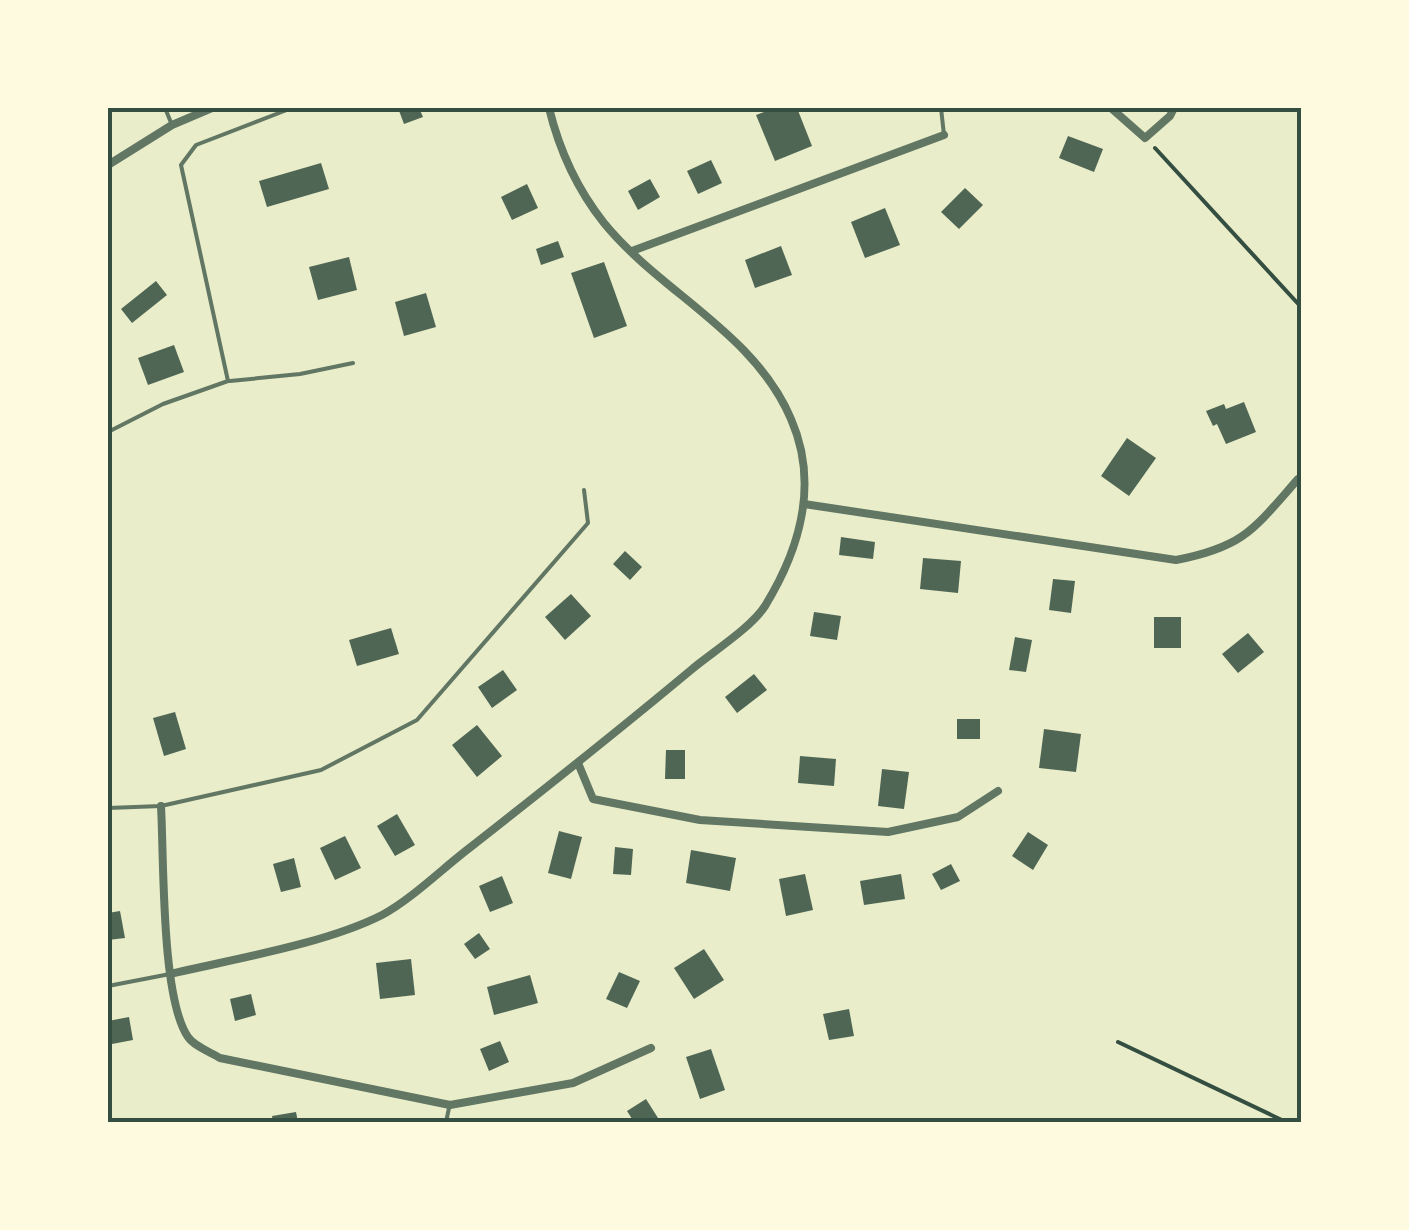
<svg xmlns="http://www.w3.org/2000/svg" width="1409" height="1230" viewBox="0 0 1409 1230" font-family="Ubuntu,sans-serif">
<rect width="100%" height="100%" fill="#e9edc9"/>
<g fill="#4f6655">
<path d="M 398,108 L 419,108 L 423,117 L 404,124 Z"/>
<path d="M 775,108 L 797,108 L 812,146 L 775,161 L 756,115 Z"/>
<path d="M 1068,136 L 1103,149 L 1094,172 L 1059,158 Z"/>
<path d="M 711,160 L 722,183 L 698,194 L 687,171 Z"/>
<path d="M 321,163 L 329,189 L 267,207 L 259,181 Z"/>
<path d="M 650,179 L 660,197 L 638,210 L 628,191 Z"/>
<path d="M 527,184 L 538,208 L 512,220 L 501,197 Z"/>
<path d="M 965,188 L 983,205 L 959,229 L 941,212 Z"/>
<path d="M 885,208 L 900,245 L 865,258 L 851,222 Z"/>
<path d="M 558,241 L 564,257 L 541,265 L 536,249 Z"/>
<path d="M 781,246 L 792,275 L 755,288 L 745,260 Z"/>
<path d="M 349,257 L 357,290 L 318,300 L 309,267 Z"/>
<path d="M 604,262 L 627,326 L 594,338 L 571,273 Z"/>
<path d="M 156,281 L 167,295 L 132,323 L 121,309 Z"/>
<path d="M 426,293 L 436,327 L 404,336 L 395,302 Z"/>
<path d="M 174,345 L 184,372 L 148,385 L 138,358 Z"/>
<path d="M 1244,402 L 1256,432 L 1226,444 L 1217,424 L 1213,426 L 1206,411 L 1224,404 L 1226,409 Z"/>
<path d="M 1127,438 L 1156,458 L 1129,496 L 1101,476 Z"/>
<path d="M 841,537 L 875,542 L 873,559 L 839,555 Z"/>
<path d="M 625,551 L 642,567 L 630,580 L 613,564 Z"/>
<path d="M 923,558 L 961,561 L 958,593 L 920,589 Z"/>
<path d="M 1053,579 L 1075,581 L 1071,613 L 1049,610 Z"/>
<path d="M 571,594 L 591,616 L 565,640 L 545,617 Z"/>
<path d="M 814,612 L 841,616 L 837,640 L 810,636 Z"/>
<rect x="1154" y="617" width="27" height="31"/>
<path d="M 391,628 L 399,654 L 357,666 L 349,640 Z"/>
<path d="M 1248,633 L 1264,652 L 1238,673 L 1222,654 Z"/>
<path d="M 1015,637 L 1032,640 L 1026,672 L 1009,670 Z"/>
<path d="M 503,670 L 517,690 L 492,708 L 478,687 Z"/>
<path d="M 754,674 L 767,690 L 737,713 L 725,697 Z"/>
<path d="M 175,712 L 186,749 L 164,756 L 153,718 Z"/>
<rect x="957" y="719" width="23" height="20"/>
<path d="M 477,725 L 502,756 L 477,777 L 452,745 Z"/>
<path d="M 1044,729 L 1081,734 L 1076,772 L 1039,768 Z"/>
<path d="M 666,750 L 685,750 L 685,779 L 665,779 Z"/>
<path d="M 800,756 L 836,759 L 834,786 L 798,783 Z"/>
<path d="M 882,769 L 909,772 L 904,809 L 878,806 Z"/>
<path d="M 397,814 L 415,845 L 395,856 L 377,826 Z"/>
<path d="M 559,831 L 582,837 L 571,879 L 548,873 Z"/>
<path d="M 1028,832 L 1048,845 L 1033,870 L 1012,856 Z"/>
<path d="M 345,836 L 361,868 L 335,880 L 320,848 Z"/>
<path d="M 615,847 L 633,849 L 631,875 L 613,874 Z"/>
<path d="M 691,850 L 736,858 L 730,891 L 686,883 Z"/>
<path d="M 294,858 L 301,887 L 281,892 L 273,864 Z"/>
<path d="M 951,864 L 960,881 L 941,890 L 932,874 Z"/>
<path d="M 805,874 L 813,910 L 786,916 L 779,879 Z"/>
<path d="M 901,874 L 905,899 L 864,905 L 860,881 Z"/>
<path d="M 502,876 L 513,903 L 490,912 L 479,886 Z"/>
<path d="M 120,911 L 125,938 L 108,940 L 108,913 Z"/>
<path d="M 479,933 L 490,949 L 475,959 L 464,944 Z"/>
<path d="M 704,949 L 724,980 L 694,999 L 674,968 Z"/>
<path d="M 411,959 L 415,995 L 380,999 L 376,963 Z"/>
<path d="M 619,972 L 640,981 L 627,1008 L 606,999 Z"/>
<path d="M 530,975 L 538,1003 L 494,1015 L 487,987 Z"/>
<path d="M 251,994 L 256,1015 L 235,1021 L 230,999 Z"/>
<path d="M 849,1009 L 854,1036 L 829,1040 L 823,1014 Z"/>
<path d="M 129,1017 L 133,1040 L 112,1044 L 108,1021 Z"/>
<path d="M 500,1041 L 509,1062 L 489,1071 L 480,1049 Z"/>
<path d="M 711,1049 L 725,1090 L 700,1099 L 686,1057 Z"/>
<path d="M 646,1099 L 658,1118 L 650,1122 L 634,1122 L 627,1111 Z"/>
<path d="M 296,1112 L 298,1122 L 273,1122 L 272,1116 Z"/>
</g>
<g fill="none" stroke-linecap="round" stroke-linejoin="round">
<g stroke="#344e41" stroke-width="4">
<path d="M 1155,148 L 1302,308"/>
<path d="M 1118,1042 L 1286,1122"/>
</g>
<g stroke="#617663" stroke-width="4">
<path d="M 165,108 L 172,125"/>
<path d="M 941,108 L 944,135"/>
<path d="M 230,381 L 300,374 L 353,363"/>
<path d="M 108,432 L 163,404 L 228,381 L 181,165 L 196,145 L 292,108"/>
<path d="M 108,808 L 161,806 L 321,770 L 417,720 L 588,523 L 584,490"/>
<path d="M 108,986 L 170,974"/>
<path d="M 446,1122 L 449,1108"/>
</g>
<g stroke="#617663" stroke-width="8">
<path d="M 1111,108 L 1145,138 L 1170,116 L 1174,108"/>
<path d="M 108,165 L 172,125 L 212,108"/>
<path d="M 632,251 L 944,135"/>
<path d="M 804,504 L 1176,560 C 1244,547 1254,529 1298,479"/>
<path d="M 578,763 L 593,799 L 700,820 L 888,832 L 958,817 L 998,791"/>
<path d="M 161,806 C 164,858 161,998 188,1037 C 194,1046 210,1052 220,1058 L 450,1105 L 573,1083 L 651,1048"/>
<path d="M 170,974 C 233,959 325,944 382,915 C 412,899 444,867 472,846 C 546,788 619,730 691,670 C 711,653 751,628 765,606 C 800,549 819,483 791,419 C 754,332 661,293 604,223 C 577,189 559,149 549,108"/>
</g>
</g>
<rect width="1409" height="1230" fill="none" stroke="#fefae0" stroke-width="220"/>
<rect x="110" y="110" width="1189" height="1010" fill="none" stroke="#344e41" stroke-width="4"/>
</svg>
